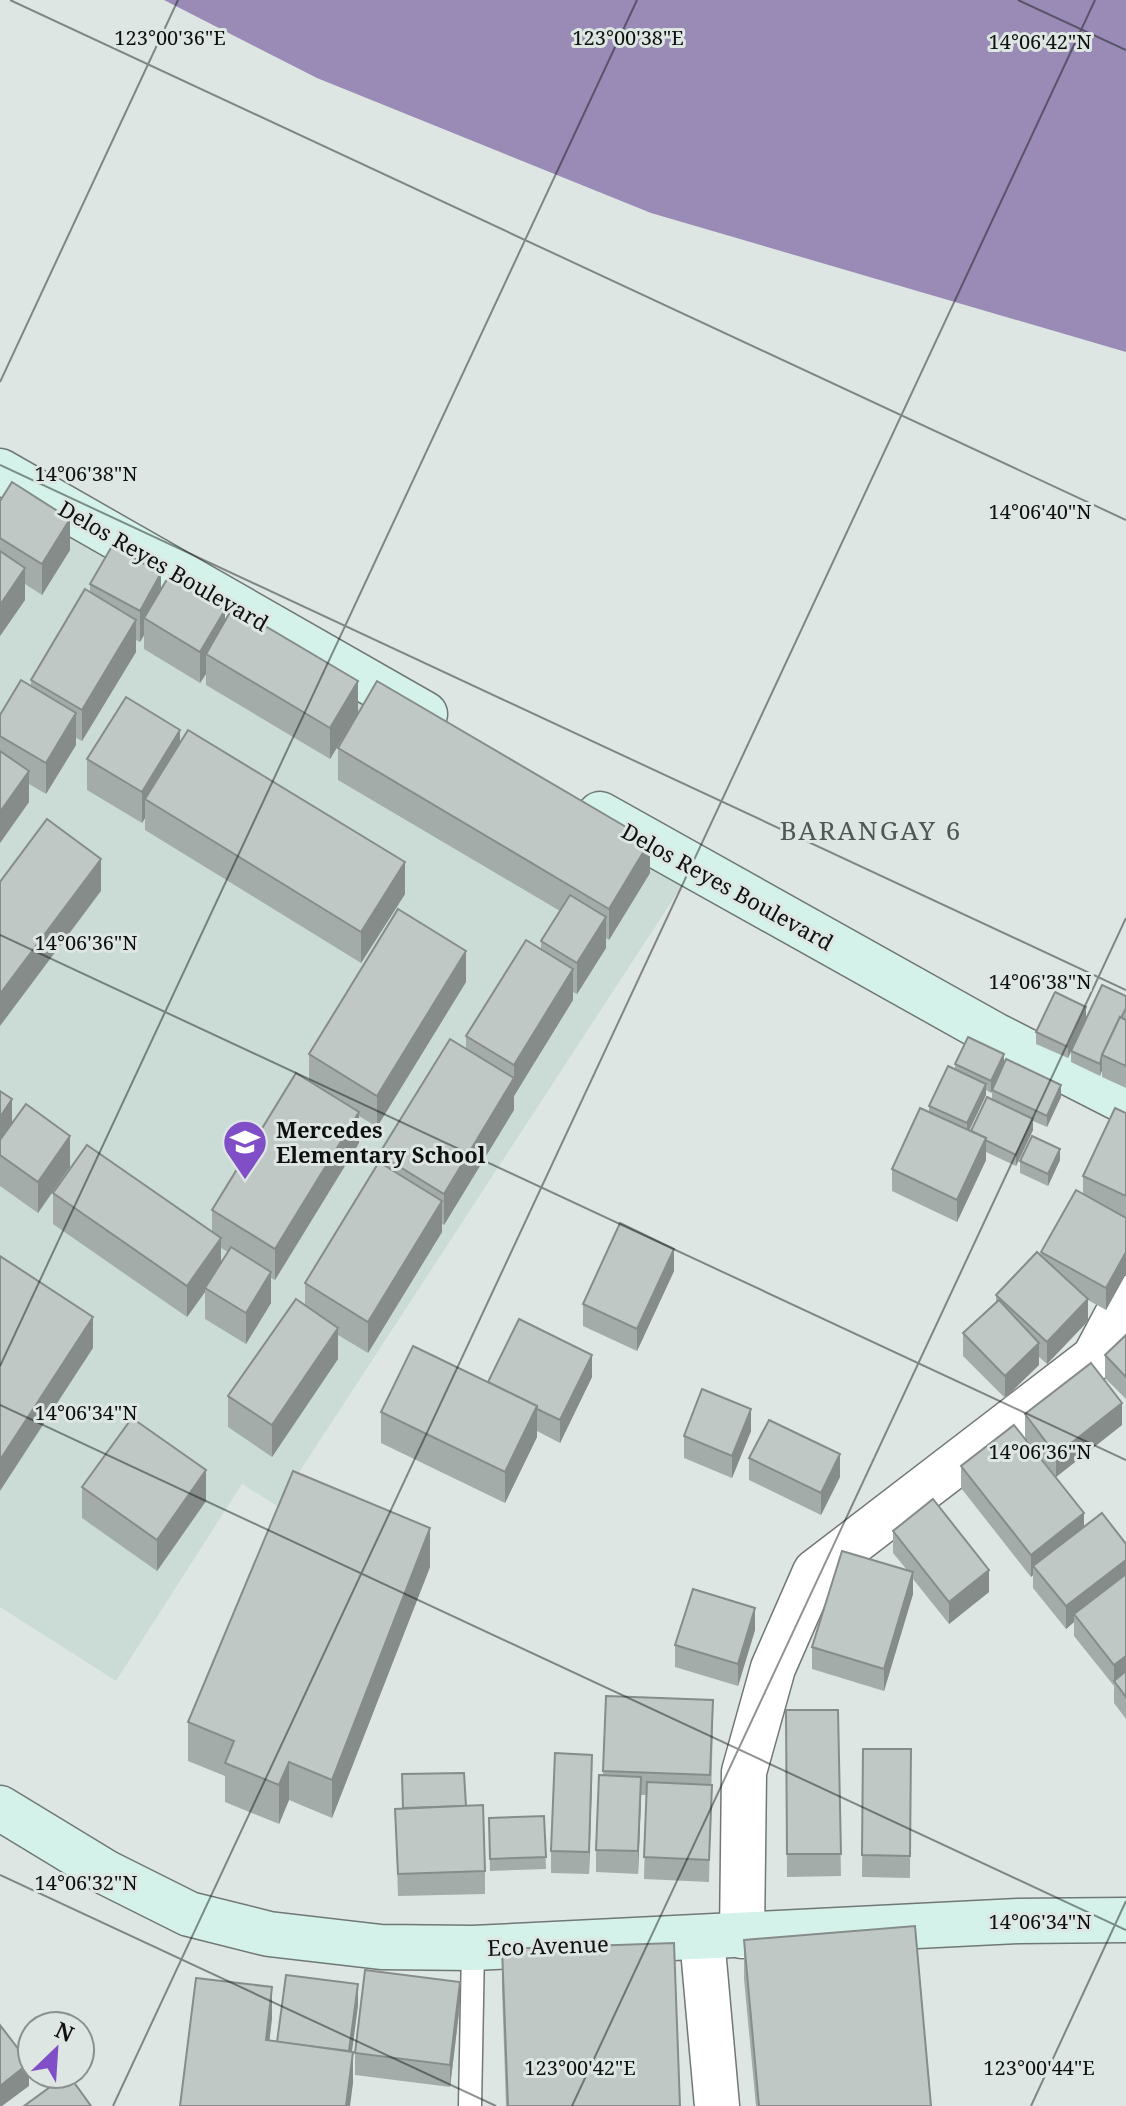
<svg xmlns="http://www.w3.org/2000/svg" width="1126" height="2106" viewBox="0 0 1126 2106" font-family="'Noto Serif',serif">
<rect width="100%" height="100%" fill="#dee6e3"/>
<path fill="#cbdcd7" d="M 0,492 L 687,878 L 277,1506 L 242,1484 L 116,1681 L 0,1607 Z"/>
<path fill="#998bb5" d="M 164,0 L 1126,0 L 1126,352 L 651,213 L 317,78 Z"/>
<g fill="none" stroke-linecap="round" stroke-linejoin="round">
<g stroke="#707875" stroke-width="25">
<path id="lane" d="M 470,2106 L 473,1948"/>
</g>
<g stroke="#707875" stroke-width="47">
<g id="street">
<path d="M 742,1936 L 744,1772 L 773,1668 L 815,1572 L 1094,1358 L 1126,1298"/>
<path d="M 702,1938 L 717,2106"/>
</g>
</g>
<g stroke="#707875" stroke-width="47">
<g id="secondary">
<path d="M 0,471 L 425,714"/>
<path d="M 600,814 L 995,1035 L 1126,1102"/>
<path d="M 0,1808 L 107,1873 L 189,1914 L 269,1934 L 381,1947 L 473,1948 L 1018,1921 L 1126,1920"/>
</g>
</g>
<use href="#lane" stroke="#fff" stroke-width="22"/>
<use href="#street" stroke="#fff" stroke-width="44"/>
<use href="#secondary" stroke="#d4f2ea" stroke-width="44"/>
</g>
<g fill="#a4aca9" fill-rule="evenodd">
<path d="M 0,501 L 70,550 L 42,595 L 25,584 L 25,600 L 0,636 Z"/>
<path d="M 90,584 L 161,590 L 225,620 L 358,713 L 330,759 L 206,685 L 206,674 L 200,683 L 144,649 L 144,635 L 140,642 L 136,640 L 136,652 L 82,741 L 76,738 L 76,745 L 46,794 L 29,784 L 29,802 L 0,843 L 0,715 L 31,686 L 31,680 L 90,592 Z"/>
<path d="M 180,744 L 405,894 L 361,963 L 145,830 L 145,818 L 142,823 L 87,790 L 87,759 Z"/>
<path d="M 338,748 L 650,873 L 609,940 L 606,938 L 606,948 L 577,994 L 573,992 L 573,1000 L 514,1096 L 514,1110 L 444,1225 L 442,1224 L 442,1232 L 368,1353 L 338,1335 L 338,1359 L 272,1457 L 228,1427 L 228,1396 L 305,1305 L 305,1283 L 379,1162 L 379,1154 L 466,1049 L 466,1036 L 541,950 L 541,941 L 560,911 L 338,780 Z"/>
<path d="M 466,982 L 377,1127 L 359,1116 L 359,1143 L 275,1280 L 271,1278 L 271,1303 L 246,1344 L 205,1319 L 205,1292 L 187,1317 L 53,1224 L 53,1193 L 212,1231 L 212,1210 L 309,1081 L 309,1054 ZM 221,1248 L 228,1252 L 221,1263 Z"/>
<path d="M 1126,996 L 1126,1088 L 1102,1077 L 1102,1070 L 1100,1076 L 1071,1062 L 1071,1051 Z"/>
<path d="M 1086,1018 L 1068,1058 L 1036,1044 L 1036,1032 Z"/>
<path d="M 955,1064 L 1004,1065 L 1061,1097 L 1047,1127 L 1033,1121 L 1033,1130 L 1016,1166 L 986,1152 L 986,1160 L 957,1222 L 892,1191 L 892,1169 L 929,1112 L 929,1106 L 955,1070 ZM 986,1090 L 991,1093 L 992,1091 L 992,1099 L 971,1131 L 969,1131 L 986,1095 Z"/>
<path d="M 0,1091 L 12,1124 L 70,1136 L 38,1213 L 0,1186 Z"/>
<path d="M 1126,1113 L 1126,1274 L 1106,1310 L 1088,1300 L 1088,1321 L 1047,1364 L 1039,1357 L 1039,1365 L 1005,1398 L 963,1356 L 963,1333 L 996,1302 L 996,1295 L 1041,1256 L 1041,1252 L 1083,1194 L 1083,1176 Z"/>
<path d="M 1060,1160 L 1048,1186 L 1020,1173 L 1020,1161 Z"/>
<path d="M 674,1271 L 637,1351 L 583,1326 L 583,1304 Z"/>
<path d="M 1126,1335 L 1126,1399 L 1105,1378 L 1105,1355 Z"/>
<path d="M 592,1377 L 560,1443 L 537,1431 L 537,1437 L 505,1503 L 381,1443 L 381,1412 L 488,1382 Z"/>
<path d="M 1025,1414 L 1122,1425 L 1056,1477 L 1025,1437 Z"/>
<path d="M 751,1431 L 732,1478 L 684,1458 L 684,1436 Z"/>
<path d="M 749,1458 L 840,1477 L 821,1515 L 749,1480 Z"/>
<path d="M 961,1466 L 1084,1526 L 1126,1544 L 1126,1719 L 1114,1703 L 1114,1686 L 1074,1636 L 1074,1622 L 1066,1629 L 1033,1588 L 1033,1575 L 1031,1577 L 961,1488 Z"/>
<path d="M 82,1487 L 206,1501 L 157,1571 L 82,1518 Z"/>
<path d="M 893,1531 L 989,1592 L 949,1624 L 913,1579 L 913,1594 L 884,1691 L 812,1669 L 812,1647 L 907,1570 L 893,1553 Z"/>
<path d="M 430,1567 L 332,1818 L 289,1800 L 279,1824 L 225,1802 L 225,1776 L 188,1761 L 188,1722 Z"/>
<path d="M 755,1630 L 738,1686 L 675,1667 L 675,1645 Z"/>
<path d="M 606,1696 L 713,1723 L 709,1882 L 644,1879 L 646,1795 L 641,1795 L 638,1874 L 596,1872 L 596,1850 L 603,1775 Z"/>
<path d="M 786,1710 L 838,1710 L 841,1876 L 787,1877 Z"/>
<path d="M 863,1749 L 911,1749 L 910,1878 L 862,1877 Z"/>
<path d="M 592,1777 L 589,1874 L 551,1873 L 551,1851 Z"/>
<path d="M 466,1806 L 485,1871 L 485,1894 L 398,1896 L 395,1809 Z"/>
<path d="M 544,1816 L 546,1869 L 490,1871 L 489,1818 Z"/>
<path d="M 744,1940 L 931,2106 L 756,2106 L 744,1979 Z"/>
<path d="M 502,1949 L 680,2106 L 506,2106 L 502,1988 Z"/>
<path d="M 460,2004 L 450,2087 L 355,2075 L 355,2053 Z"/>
</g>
<g fill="#868c8a">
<path d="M 70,519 L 70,550 L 42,595 L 42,564 Z"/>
<path d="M 25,568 L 25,600 L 0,636 L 0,605 Z"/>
<path d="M 161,573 L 161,604 L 144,618 L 144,635 L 140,642 L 140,611 Z"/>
<path d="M 225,610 L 225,641 L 206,654 L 206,674 L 200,683 L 200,652 Z"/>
<path d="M 136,620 L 136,652 L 82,741 L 82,710 Z"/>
<path d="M 358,681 L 358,713 L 330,759 L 330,728 Z"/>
<path d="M 76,713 L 76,745 L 46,794 L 46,763 Z"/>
<path d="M 180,730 L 180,762 L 145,799 L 145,818 L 142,823 L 142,792 Z"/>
<path d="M 29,771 L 29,802 L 0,843 L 0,812 Z"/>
<path d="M 650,841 L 650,873 L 609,940 L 609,909 Z"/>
<path d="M 101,859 L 101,891 L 0,1026 L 0,994 Z"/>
<path d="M 405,862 L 405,894 L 361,963 L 361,932 Z"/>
<path d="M 606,917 L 606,948 L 577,994 L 577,963 Z"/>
<path d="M 466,951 L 466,982 L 377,1127 L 377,1096 Z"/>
<path d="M 573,969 L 573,1000 L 514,1096 L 514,1110 L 444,1225 L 444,1194 L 514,1079 L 514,1065 Z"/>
<path d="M 1086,1007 L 1086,1018 L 1068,1058 L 1068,1047 Z"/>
<path d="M 1004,1054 L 1004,1066 L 991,1093 L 991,1081 Z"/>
<path d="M 1102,1058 L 1102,1070 L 1100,1076 L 1100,1064 Z"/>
<path d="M 986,1084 L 986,1095 L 967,1135 L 967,1123 Z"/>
<path d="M 1061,1085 L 1061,1097 L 1047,1127 L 1047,1116 Z"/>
<path d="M 12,1099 L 12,1130 L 0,1148 L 0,1117 Z"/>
<path d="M 359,1112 L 359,1143 L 275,1280 L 275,1249 Z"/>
<path d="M 1033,1119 L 1033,1130 L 1016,1166 L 1016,1155 Z"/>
<path d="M 70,1136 L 70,1167 L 38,1213 L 38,1182 Z"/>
<path d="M 986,1138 L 986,1160 L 957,1222 L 957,1200 Z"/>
<path d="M 1060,1149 L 1060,1160 L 1048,1186 L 1048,1174 Z"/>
<path d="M 442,1201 L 442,1232 L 368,1353 L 368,1322 Z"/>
<path d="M 221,1238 L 221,1269 L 205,1288 L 205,1292 L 187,1317 L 187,1286 Z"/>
<path d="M 674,1249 L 674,1271 L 637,1351 L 637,1329 Z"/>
<path d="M 1126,1252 L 1126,1274 L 1106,1310 L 1106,1288 Z"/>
<path d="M 271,1272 L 271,1303 L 246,1344 L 246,1313 Z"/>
<path d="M 1088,1299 L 1088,1321 L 1047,1364 L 1047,1342 Z"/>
<path d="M 93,1317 L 93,1348 L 0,1491 L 0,1460 Z"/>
<path d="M 338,1328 L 338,1359 L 272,1457 L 272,1425 Z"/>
<path d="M 1039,1343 L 1039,1365 L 1005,1398 L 1005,1376 Z"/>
<path d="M 592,1355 L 592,1377 L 560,1443 L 560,1420 Z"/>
<path d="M 1122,1403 L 1122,1425 L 1056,1477 L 1056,1455 Z"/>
<path d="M 537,1406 L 537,1437 L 505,1503 L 505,1472 Z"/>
<path d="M 751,1409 L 751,1431 L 732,1478 L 732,1456 Z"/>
<path d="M 840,1454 L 840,1477 L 821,1515 L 821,1493 Z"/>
<path d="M 206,1470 L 206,1501 L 157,1571 L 157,1540 Z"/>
<path d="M 1084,1513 L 1084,1535 L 1033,1566 L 1033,1575 L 1031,1577 L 1031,1555 Z"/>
<path d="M 430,1528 L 430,1567 L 332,1818 L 332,1780 Z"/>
<path d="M 1126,1560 L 1126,1582 L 1074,1614 L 1074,1622 L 1066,1629 L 1066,1606 Z"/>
<path d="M 989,1570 L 989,1592 L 949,1624 L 949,1602 Z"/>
<path d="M 913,1572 L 913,1594 L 884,1691 L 884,1669 Z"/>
<path d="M 755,1608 L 755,1630 L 738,1686 L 738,1664 Z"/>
<path d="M 1126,1656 L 1126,1678 L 1114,1682 L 1114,1665 Z"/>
<path d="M 592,1755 L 592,1777 L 589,1874 L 589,1852 Z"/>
<path d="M 289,1762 L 289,1800 L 279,1824 L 279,1785 Z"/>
<path d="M 641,1777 L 641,1799 L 638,1874 L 638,1851 Z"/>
<path d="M 460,1982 L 460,2004 L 450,2087 L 450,2065 Z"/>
<path d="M 358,1984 L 358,2006 L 349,2075 L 349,2053 Z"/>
<path d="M 272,1987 L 272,2019 L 266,2071 L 266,2040 Z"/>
<path d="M 353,2052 L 353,2083 L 350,2106 L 346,2106 Z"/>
<path d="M 29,2063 L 29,2086 L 2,2106 L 0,2106 L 0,2086 Z"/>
</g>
<g fill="#bfc8c5" stroke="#868c8a" stroke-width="2">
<path d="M 12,482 L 70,519 L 42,564 L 0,538 L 0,501 Z"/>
<path d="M 112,546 L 161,573 L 140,611 L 90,584 Z"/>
<path d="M 0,551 L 25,568 L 0,605 Z"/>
<path d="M 169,576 L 225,610 L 200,652 L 144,618 Z"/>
<path d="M 85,589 L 136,620 L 82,710 L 31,680 Z"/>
<path d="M 233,607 L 358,681 L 330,728 L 206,654 Z"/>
<path d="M 21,680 L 76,713 L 46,763 L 0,736 L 0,715 Z"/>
<path d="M 377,681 L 650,841 L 609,909 L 338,748 Z"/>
<path d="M 126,697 L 180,730 L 142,792 L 87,759 Z"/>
<path d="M 188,730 L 405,862 L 361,932 L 145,799 Z"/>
<path d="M 0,751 L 29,771 L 0,812 Z"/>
<path d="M 47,819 L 101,859 L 0,994 L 0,882 Z"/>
<path d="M 570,895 L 606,917 L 577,963 L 541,941 Z"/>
<path d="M 398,909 L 466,951 L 377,1096 L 309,1054 Z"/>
<path d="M 526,940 L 573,969 L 514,1065 L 466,1036 Z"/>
<path d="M 1102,985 L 1126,996 L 1126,1008 L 1121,1018 L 1120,1017 L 1102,1055 L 1100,1064 L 1071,1051 Z"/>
<path d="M 1055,992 L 1086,1007 L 1068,1047 L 1036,1032 Z"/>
<path d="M 1120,1017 L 1126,1020 L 1126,1066 L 1102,1055 Z"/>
<path d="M 968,1037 L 1004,1054 L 991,1081 L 955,1064 Z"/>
<path d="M 450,1039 L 514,1078 L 444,1194 L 379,1154 Z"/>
<path d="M 1006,1059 L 1061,1085 L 1047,1116 L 992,1090 Z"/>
<path d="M 948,1066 L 986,1084 L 967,1123 L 929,1106 Z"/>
<path d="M 296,1073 L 359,1112 L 275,1249 L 212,1210 Z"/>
<path d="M 0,1091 L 12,1099 L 0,1117 Z"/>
<path d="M 987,1097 L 1033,1119 L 1016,1155 L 985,1140 L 986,1138 L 971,1131 Z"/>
<path d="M 26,1104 L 70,1136 L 38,1182 L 0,1155 L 0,1140 Z"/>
<path d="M 920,1108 L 986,1138 L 957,1200 L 892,1169 Z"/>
<path d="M 1115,1108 L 1126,1113 L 1126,1196 L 1083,1176 Z"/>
<path d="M 1032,1136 L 1060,1149 L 1048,1174 L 1020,1161 Z"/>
<path d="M 87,1145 L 221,1238 L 187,1286 L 53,1193 Z"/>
<path d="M 379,1162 L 442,1201 L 368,1322 L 305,1283 Z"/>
<path d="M 1076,1190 L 1126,1218 L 1126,1252 L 1106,1288 L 1041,1252 Z"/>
<path d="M 620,1223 L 674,1249 L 637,1329 L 583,1304 Z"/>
<path d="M 231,1247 L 271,1272 L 246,1313 L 205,1288 Z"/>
<path d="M 1037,1252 L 1088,1299 L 1047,1342 L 996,1295 Z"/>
<path d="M 0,1256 L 93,1317 L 0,1460 Z"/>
<path d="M 296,1299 L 338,1328 L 272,1425 L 228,1396 Z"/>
<path d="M 999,1300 L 1039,1343 L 1005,1376 L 963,1333 Z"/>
<path d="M 519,1319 L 592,1355 L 560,1420 L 537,1409 L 537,1406 L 488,1382 Z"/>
<path d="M 1126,1335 L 1126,1377 L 1105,1355 Z"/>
<path d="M 413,1346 L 537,1406 L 505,1472 L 381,1412 Z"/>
<path d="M 1091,1363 L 1122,1403 L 1056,1455 L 1025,1414 Z"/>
<path d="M 702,1389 L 751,1409 L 732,1456 L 684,1436 Z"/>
<path d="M 132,1418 L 206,1470 L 157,1540 L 82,1487 Z"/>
<path d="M 769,1420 L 840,1454 L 821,1493 L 749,1458 Z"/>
<path d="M 1014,1425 L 1084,1513 L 1031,1555 L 961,1466 Z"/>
<path d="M 293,1471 L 430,1528 L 332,1780 L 289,1762 L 279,1785 L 225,1763 L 234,1741 L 188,1722 Z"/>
<path d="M 933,1499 L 989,1570 L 949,1602 L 893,1531 Z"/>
<path d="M 1102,1513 L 1126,1544 L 1126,1560 L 1066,1606 L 1033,1566 Z"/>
<path d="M 842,1551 L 913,1572 L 884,1669 L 812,1647 Z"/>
<path d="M 1126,1574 L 1126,1656 L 1114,1665 L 1074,1614 Z"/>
<path d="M 693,1589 L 755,1608 L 738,1664 L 675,1645 Z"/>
<path d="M 1126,1671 L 1126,1697 L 1114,1681 Z"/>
<path d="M 606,1696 L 713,1700 L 710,1775 L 603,1771 Z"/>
<path d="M 786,1710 L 838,1710 L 841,1854 L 787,1854 Z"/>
<path d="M 863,1749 L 911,1749 L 910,1856 L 862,1855 Z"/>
<path d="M 555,1753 L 592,1755 L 589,1852 L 551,1851 Z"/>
<path d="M 464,1773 L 466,1806 L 403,1808 L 402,1774 Z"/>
<path d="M 599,1775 L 641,1777 L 638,1851 L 596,1850 Z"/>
<path d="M 647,1782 L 712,1785 L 709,1860 L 644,1857 Z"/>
<path d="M 483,1805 L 485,1871 L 398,1874 L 395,1809 Z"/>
<path d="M 544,1816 L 546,1857 L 490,1859 L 489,1818 Z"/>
<path d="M 915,1926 L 931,2106 L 759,2106 L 744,1940 Z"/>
<path d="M 674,1943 L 680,2106 L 508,2106 L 502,1949 Z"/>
<path d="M 365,1970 L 460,1982 L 450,2065 L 355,2053 Z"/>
<path d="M 286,1975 L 358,1984 L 349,2051 L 277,2042 Z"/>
<path d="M 196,1978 L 272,1987 L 266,2040 L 353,2052 L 346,2106 L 180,2106 Z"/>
<path d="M 0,2025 L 29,2063 L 0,2086 Z"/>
<path d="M 68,2074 L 91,2106 L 24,2106 Z"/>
</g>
<path fill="none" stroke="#0e1110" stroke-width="2" stroke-opacity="0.45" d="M 10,0 L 1126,520M 1018,0 L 1126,50M 0,382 L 178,0M 0,465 L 1126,990M 0,935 L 1126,1460M 0,1366 L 637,0M 0,1405 L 1126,1930M 0,1875 L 496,2106M 113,2106 L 1095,0M 572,2106 L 1126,918M 1031,2106 L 1126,1901"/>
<defs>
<g id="school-pin" transform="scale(2.3)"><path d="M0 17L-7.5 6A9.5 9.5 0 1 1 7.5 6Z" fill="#804ec6" stroke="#dee6e3"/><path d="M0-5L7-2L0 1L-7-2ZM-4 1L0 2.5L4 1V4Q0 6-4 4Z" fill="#fff"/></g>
</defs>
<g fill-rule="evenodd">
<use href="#school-pin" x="245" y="1142"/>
</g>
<g text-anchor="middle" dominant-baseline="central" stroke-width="6" stroke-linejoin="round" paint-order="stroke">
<g font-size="22" fill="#0e1110" stroke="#dee6e3">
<text transform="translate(164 565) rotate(30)">Delos Reyes Boulevard</text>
<text transform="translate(728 886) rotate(29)">Delos Reyes Boulevard</text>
<text transform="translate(548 1945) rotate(-2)">Eco Avenue</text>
</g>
<g font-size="22" font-weight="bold" fill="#0e1110" stroke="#dee6e3" text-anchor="start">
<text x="276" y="1129">Mercedes<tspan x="276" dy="25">Elementary School</tspan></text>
</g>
<g font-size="26" letter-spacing="2" fill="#505754" stroke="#dee6e3">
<text x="871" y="830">BARANGAY 6</text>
</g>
</g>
<g font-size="20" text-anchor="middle" fill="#0e1110" stroke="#dee6e3" stroke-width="6" stroke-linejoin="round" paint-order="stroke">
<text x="170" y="45">123°00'36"E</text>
<text x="628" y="45">123°00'38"E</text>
<text x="1040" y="49">14°06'42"N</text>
<text x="86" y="481">14°06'38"N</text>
<text x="1040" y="519">14°06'40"N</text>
<text x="86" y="950">14°06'36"N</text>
<text x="1040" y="989">14°06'38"N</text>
<text x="86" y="1420">14°06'34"N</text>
<text x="1040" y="1459">14°06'36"N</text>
<text x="86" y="1890">14°06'32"N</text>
<text x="1040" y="1929">14°06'34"N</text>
<text x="580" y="2075">123°00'42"E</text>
<text x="1039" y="2075">123°00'44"E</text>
</g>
<g transform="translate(56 2050) rotate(25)"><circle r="38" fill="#dee6e3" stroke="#8b918f" stroke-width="2"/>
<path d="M0-6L14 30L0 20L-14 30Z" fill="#804ec6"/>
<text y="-12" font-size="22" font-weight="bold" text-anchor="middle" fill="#0e1110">N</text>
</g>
</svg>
